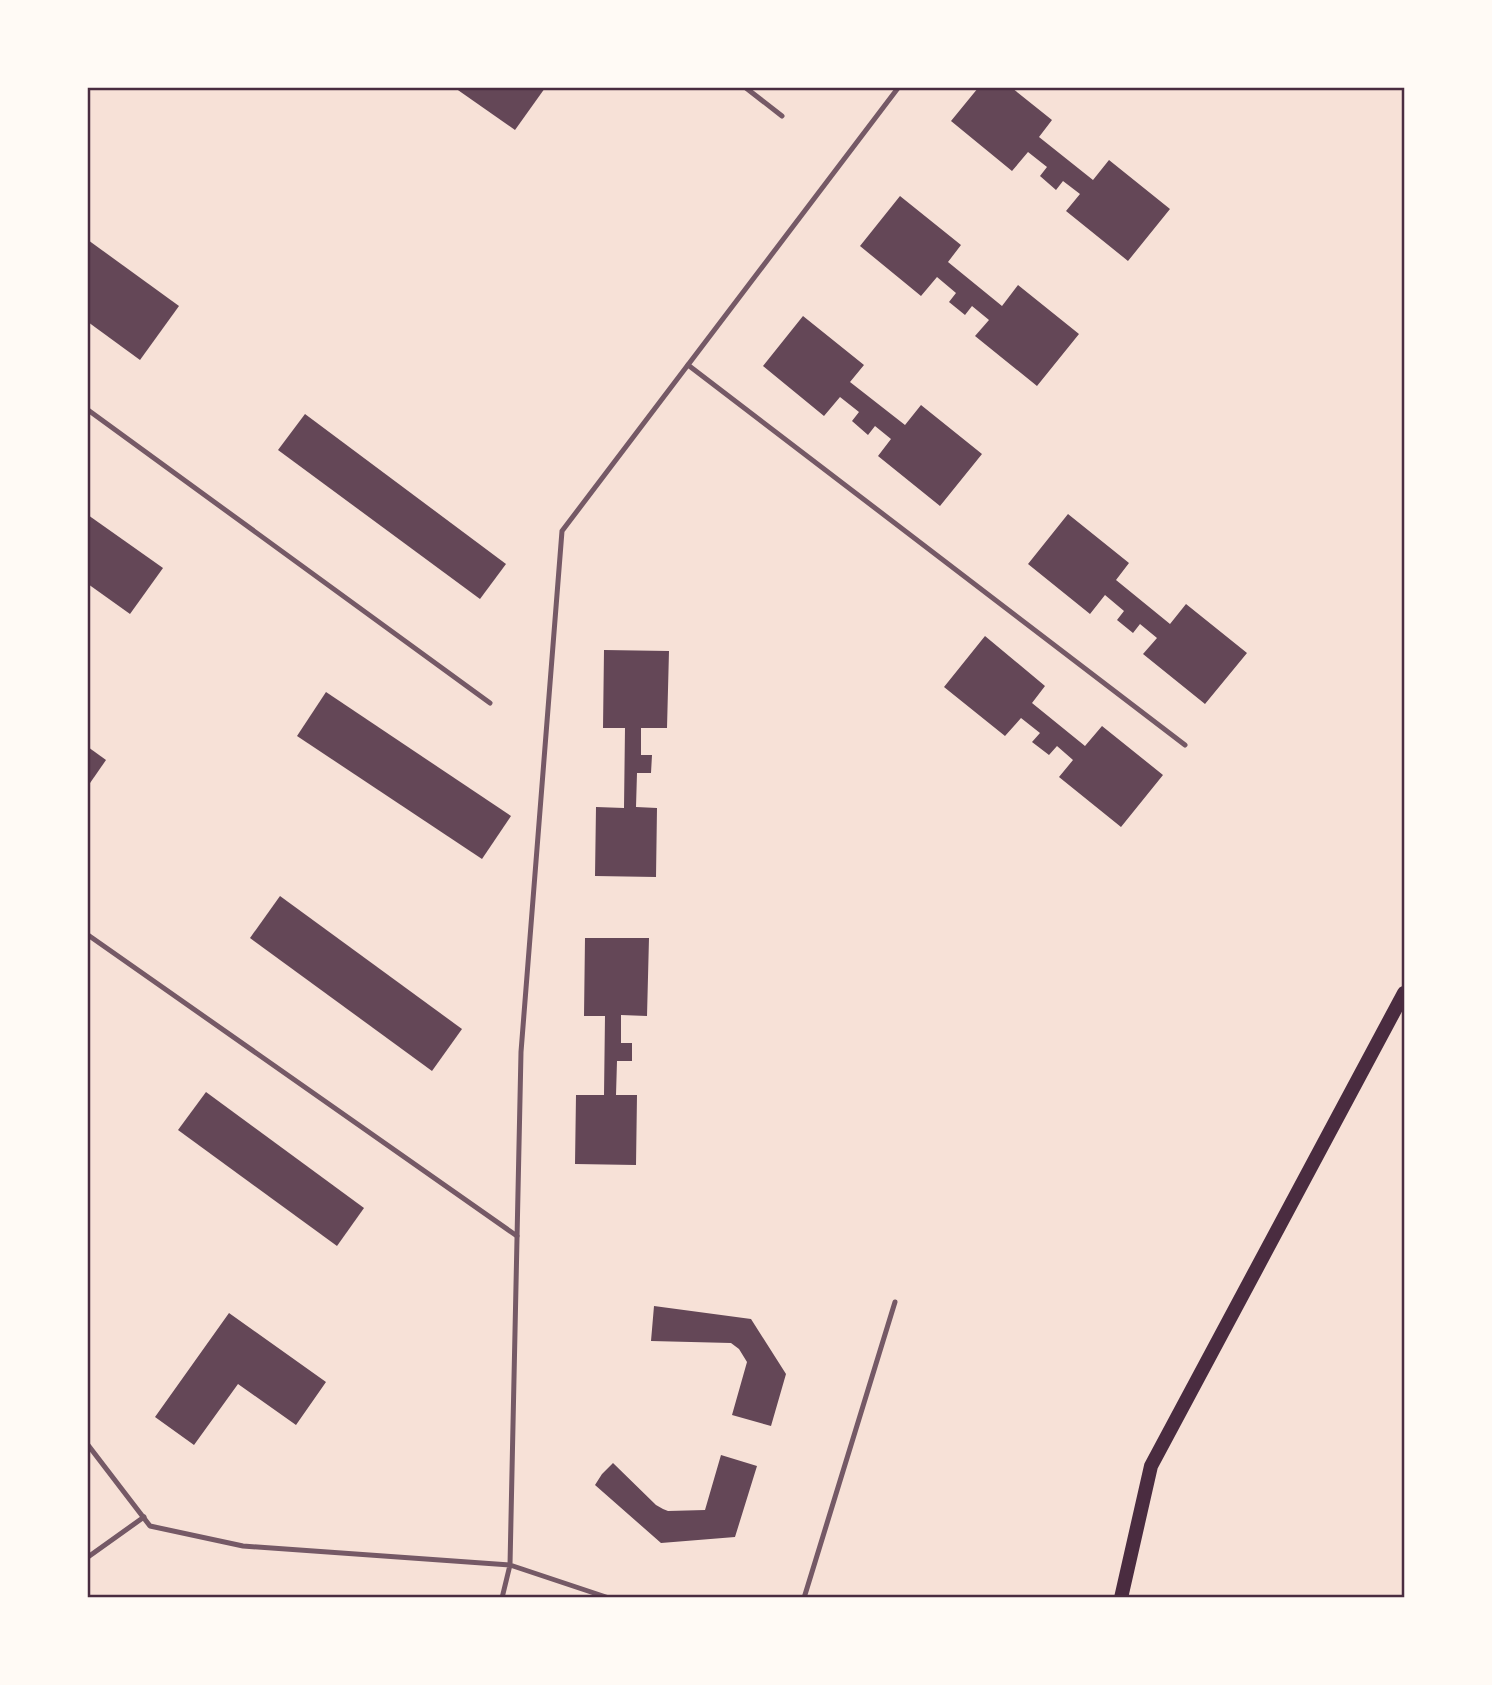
<svg xmlns="http://www.w3.org/2000/svg" width="1492" height="1685" viewBox="0 0 1492 1685" font-family="'PT Sans Narrow',sans-serif">
<rect width="100%" height="100%" fill="#f7e1d7"/>
<g fill="#644757">
<path d="M 455,88 L 545,88 L 515,130 Z"/>
<path d="M 978,88 L 1012,88 L 1052,120 L 1039,137 L 1093,180 L 1109,160 L 1170,209 L 1128,261 L 1066,211 L 1080,194 L 1063,181 L 1056,190 L 1040,176 L 1047,167 L 1028,152 L 1012,171 L 951,121 Z"/>
<path d="M 900,196 L 961,245 L 948,262 L 1002,306 L 1018,285 L 1079,334 L 1037,386 L 975,336 L 989,320 L 972,306 L 965,315 L 949,302 L 956,293 L 937,277 L 921,296 L 860,246 Z"/>
<path d="M 88,240 L 179,306 L 140,360 L 88,322 Z"/>
<path d="M 803,316 L 864,365 L 850,382 L 905,425 L 921,405 L 982,454 L 940,506 L 878,456 L 891,439 L 875,426 L 868,435 L 852,421 L 859,412 L 840,397 L 824,416 L 763,366 Z"/>
<path d="M 305,414 L 506,564 L 480,599 L 278,450 Z"/>
<path d="M 1068,514 L 1129,563 L 1116,580 L 1170,624 L 1186,604 L 1247,653 L 1205,704 L 1143,654 L 1157,638 L 1140,624 L 1133,633 L 1117,620 L 1124,611 L 1105,595 L 1090,614 L 1028,564 Z"/>
<path d="M 88,515 L 163,568 L 130,614 L 88,584 Z"/>
<path d="M 985,636 L 1045,686 L 1032,703 L 1085,746 L 1102,726 L 1163,775 L 1121,827 L 1059,777 L 1073,760 L 1057,746 L 1049,755 L 1032,742 L 1040,733 L 1021,718 L 1005,736 L 944,687 Z"/>
<path d="M 604,650 L 669,651 L 667,728 L 641,728 L 641,755 L 652,755 L 651,773 L 637,773 L 636,807 L 657,808 L 656,877 L 595,876 L 596,807 L 624,808 L 625,728 L 603,728 Z"/>
<path d="M 326,692 L 511,816 L 482,859 L 297,736 Z"/>
<path d="M 88,747 L 106,760 L 88,786 Z"/>
<path d="M 280,896 L 462,1029 L 432,1071 L 250,938 Z"/>
<path d="M 585,938 L 649,938 L 647,1016 L 621,1015 L 621,1043 L 632,1043 L 632,1061 L 617,1061 L 616,1095 L 637,1095 L 636,1165 L 575,1164 L 576,1095 L 604,1095 L 605,1016 L 584,1016 Z"/>
<path d="M 206,1092 L 364,1208 L 337,1246 L 178,1130 Z"/>
<path d="M 654,1306 L 751,1319 L 786,1374 L 771,1426 L 732,1415 L 747,1362 L 739,1349 L 731,1343 L 651,1341 Z"/>
<path d="M 229,1313 L 326,1382 L 296,1425 L 238,1384 L 194,1445 L 155,1417 Z"/>
<path d="M 721,1455 L 757,1466 L 735,1537 L 661,1543 L 595,1485 L 602,1474 L 613,1463 L 656,1505 L 663,1509 L 668,1511 L 705,1510 Z"/>
</g>
<g fill="none" stroke-linecap="round" stroke-linejoin="round">
<g stroke="#755966" stroke-width="5">
<path d="M 746,88 L 782,116"/>
<path d="M 688,365 L 1185,745"/>
<path d="M 88,410 L 490,703"/>
<path d="M 88,935 L 517,1236"/>
<path d="M 88,1445 L 150,1526 L 243,1546 L 510,1565 L 502,1598"/>
<path d="M 88,1557 L 144,1517"/>
<path d="M 609,1598 L 510,1565 L 521,1052 L 562,531 L 898,88"/>
<path d="M 804,1598 L 895,1302"/>
</g>
<path stroke="#4a2c40" stroke-width="14" d="M 1121,1598 L 1151,1466 L 1404,993"/>
</g>
<rect width="1492" height="1685" fill="none" stroke="#fffaf5" stroke-width="178"/>
<rect x="89" y="89" width="1314" height="1507" fill="none" stroke="#4a2c40" stroke-width="2.5"/>
</svg>
